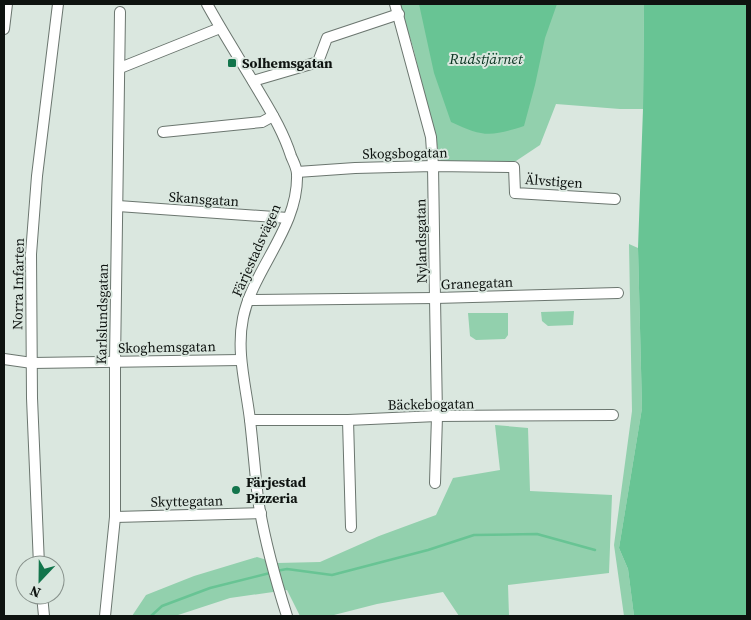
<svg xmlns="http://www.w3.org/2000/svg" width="751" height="620" viewBox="0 0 751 620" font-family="'Source Serif 4',serif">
<rect width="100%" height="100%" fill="#dae7df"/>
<g fill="#92d0ad">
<path d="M 399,4 L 644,4 L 643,109 L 620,109 L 556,104 L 540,145 L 516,161 L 441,161 L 413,47 Z"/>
<path d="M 629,244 L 638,248 L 642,408 L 619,548 L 628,569 L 634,616 L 624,616 L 614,545 L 632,411 Z"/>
<path d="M 574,311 L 573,325 L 548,326 L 542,321 L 541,312 Z"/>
<path d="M 468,313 L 508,313 L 508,335 L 505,339 L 476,340 L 470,336 Z"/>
<path d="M 495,425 L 528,428 L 530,491 L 612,495 L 609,573 L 508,585 L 509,616 L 459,616 L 443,592 L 377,604 L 330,616 L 300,616 L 287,590 L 230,598 L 175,616 L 132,616 L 146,595 L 194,576 L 257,557 L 277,563 L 320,562 L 379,536 L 436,515 L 453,478 L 500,470 Z"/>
</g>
<g fill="#68c494">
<path d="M 419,4 L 557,4 L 545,38 L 535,85 L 524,126 C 490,137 483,137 451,122 L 434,73 Z"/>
<path d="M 644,4 L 747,4 L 747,616 L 634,616 L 628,569 L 619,548 L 642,408 L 638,248 L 643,109 Z"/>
</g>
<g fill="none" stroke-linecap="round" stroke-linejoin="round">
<g stroke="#68c494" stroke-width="2.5">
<path d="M 276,571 L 287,569 L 332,575 L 428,550 L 474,535 L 537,534 L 595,550"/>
<path d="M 151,616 L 162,606 L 210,588 L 270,573"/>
</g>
<g stroke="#6b766f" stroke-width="12">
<g id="minor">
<path d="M 207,4 C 224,35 243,64 261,95 C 273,115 284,134 291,156 C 293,161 297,168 297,174 C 299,227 253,269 243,318 C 236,352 246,386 250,420 C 253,446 255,472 258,499 C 264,539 275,578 287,616"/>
<path d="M 395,4 L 431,137 L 433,166 L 435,298 L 437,416 L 435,483"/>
<path d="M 4,29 L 7,4"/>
<path d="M 120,68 L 220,28"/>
<path d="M 253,81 L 318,62 L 327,38 L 399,14"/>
<path d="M 163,132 L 262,122 L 273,116"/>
<path d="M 297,172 L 355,168 L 433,166 L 514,167 L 515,193 L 615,199"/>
<path d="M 118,206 L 288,218"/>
<path d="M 248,300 L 435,298 L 618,293"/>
<path d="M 4,359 L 32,363 L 241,360"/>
<path d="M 250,420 L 348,420 L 437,416 L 613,415"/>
<path d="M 348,420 L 351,527"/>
<path d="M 115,517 L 261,513"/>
<path d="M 39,565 L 32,398 L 31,254 L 37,176 L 58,4"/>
<path d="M 42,595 L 44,616"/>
<path d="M 105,616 L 115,517 L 115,362 L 120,12"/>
</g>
</g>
<use href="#minor" stroke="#fff" stroke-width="10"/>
</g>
<g fill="#13754c" stroke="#dae7df" stroke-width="2">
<rect x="227" y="58" width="10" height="10" rx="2.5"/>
<circle cx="236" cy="490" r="5"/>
</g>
<g text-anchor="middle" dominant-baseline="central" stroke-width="4" stroke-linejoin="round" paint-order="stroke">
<g font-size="14" font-weight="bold" fill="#0e1310" stroke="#dae7df" text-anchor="start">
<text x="242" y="63">Solhemsgatan</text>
<text x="246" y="482">Färjestad<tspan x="246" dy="16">Pizzeria</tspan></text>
</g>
<g font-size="14" fill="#0e1310" stroke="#dae7df">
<text transform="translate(405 153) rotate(-1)">Skogsbogatan</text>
<text transform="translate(554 181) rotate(4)">Älvstigen</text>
<text transform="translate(204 199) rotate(4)">Skansgatan</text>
<text transform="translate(421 241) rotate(-91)">Nylandsgatan</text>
<text transform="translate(256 250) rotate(-66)">Färjestadsvägen</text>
<text transform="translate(477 283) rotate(-2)">Granegatan</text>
<text transform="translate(18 284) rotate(-89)">Norra Infarten</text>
<text transform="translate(102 314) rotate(-89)">Karlslundsgatan</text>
<text transform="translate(167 347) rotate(-1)">Skoghemsgatan</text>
<text transform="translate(431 404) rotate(-1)">Bäckebogatan</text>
<text transform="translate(187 501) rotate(-1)">Skyttegatan</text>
</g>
<g font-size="15" font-style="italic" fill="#08321f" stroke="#dae7df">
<text x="486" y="58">Rudstjärnet</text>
</g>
</g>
<rect width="751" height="620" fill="none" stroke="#0e1310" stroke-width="10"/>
<g transform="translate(40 580) rotate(202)"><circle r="24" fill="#dae7df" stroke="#88928c"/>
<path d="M0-4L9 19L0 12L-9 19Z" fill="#13754c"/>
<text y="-8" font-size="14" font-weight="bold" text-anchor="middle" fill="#0e1310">N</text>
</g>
</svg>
